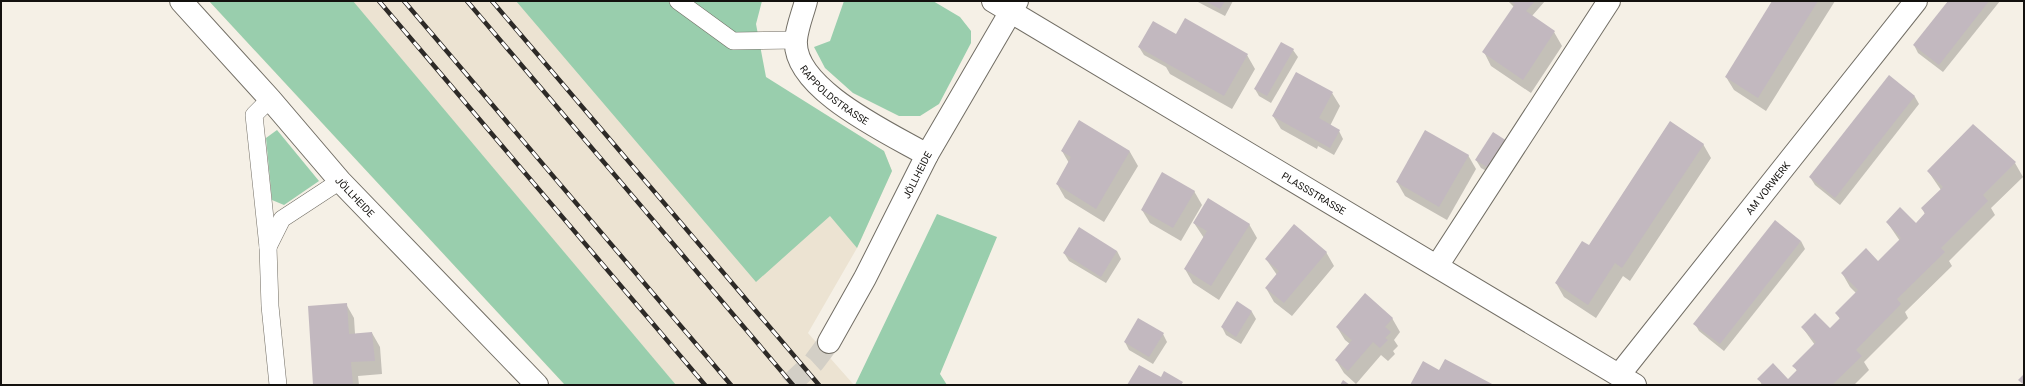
<svg xmlns="http://www.w3.org/2000/svg" width="2025" height="386" viewBox="0 0 2025 386" font-family="Roboto,sans-serif">
<rect width="100%" height="100%" fill="#f5f0e6"/>
<path fill="#ece3d2" d="M 209,1 L 661,1 L 727,54 L 884,151 L 892,171 L 857,248 L 808,333 L 854,385 L 565,385 Z"/>
<g fill="#99cead">
<path d="M 209,1 L 353,1 L 676,385 L 565,385 Z"/>
<path d="M 516,1 L 762,1 L 756,24 L 766,77 L 884,151 L 892,171 L 857,248 L 830,216 L 756,282 Z"/>
<path d="M 844,1 L 933,1 L 960,17 L 971,31 L 971,43 L 939,104 L 920,116 L 899,116 L 853,93 L 825,68 L 814,47 L 830,41 Z"/>
<path d="M 277,130 L 319,181 L 284,205 L 272,200 L 266,138 Z"/>
<path d="M 937,214 L 997,237 L 940,374 L 947,385 L 855,385 Z"/>
</g>
<g fill="#0003">
<path d="M 1196,1 L 1233,1 L 1225,16 Z"/>
<path d="M 1508,1 L 1545,1 L 1532,16 L 1554,32 L 1562,46 L 1531,93 L 1491,66 L 1484,52 L 1515,8 Z"/>
<path d="M 1773,1 L 1835,1 L 1766,111 L 1734,90 L 1726,77 Z"/>
<path d="M 1949,1 L 2000,1 L 1943,72 L 1918,53 L 1914,45 Z"/>
<path d="M 1175,35 L 1247,55 L 1255,69 L 1232,109 L 1170,74 L 1166,67 L 1144,55 L 1139,47 Z"/>
<path d="M 1293,50 L 1298,57 L 1271,103 L 1259,96 L 1255,89 Z"/>
<path d="M 1889,77 L 1915,97 L 1919,104 L 1840,205 L 1815,185 L 1810,177 Z"/>
<path d="M 1332,93 L 1340,106 L 1330,126 L 1339,131 L 1343,139 L 1334,155 L 1318,146 L 1317,149 L 1281,129 L 1273,116 Z"/>
<path d="M 1080,122 L 1130,152 L 1138,166 L 1104,222 L 1065,198 L 1057,184 L 1069,163 L 1062,151 Z"/>
<path d="M 1494,134 L 1494,175 L 1481,168 L 1476,160 Z"/>
<path d="M 1703,144 L 1711,158 L 1630,281 L 1623,276 L 1596,318 L 1564,297 L 1556,283 L 1589,247 Z"/>
<path d="M 1468,155 L 1476,169 L 1447,220 L 1405,196 L 1397,182 Z"/>
<path d="M 2015,163 L 2023,177 L 1991,208 L 1995,215 L 1949,261 L 1952,266 L 1905,312 L 1908,318 L 1864,362 L 1869,370 L 1854,385 L 1762,385 L 1759,379 L 1788,380 L 1797,371 L 1794,366 L 1815,345 L 1802,327 L 1830,329 L 1840,319 L 1836,313 L 1856,293 L 1850,287 L 1842,273 L 1878,262 L 1900,241 L 1887,222 L 1916,224 L 1925,214 L 1922,208 L 1941,190 L 1928,171 Z"/>
<path d="M 1194,191 L 1202,205 L 1181,241 L 1150,223 L 1142,210 Z"/>
<path d="M 1194,223 L 1249,224 L 1257,238 L 1219,300 L 1193,283 L 1185,269 L 1204,238 Z"/>
<path d="M 1801,241 L 1805,249 L 1724,351 L 1699,331 L 1695,324 Z"/>
<path d="M 1117,251 L 1121,259 L 1106,283 L 1069,261 L 1064,253 Z"/>
<path d="M 1326,252 L 1334,266 L 1292,316 L 1274,302 L 1266,288 L 1277,275 L 1266,259 Z"/>
<path d="M 1237,303 L 1252,312 L 1256,319 L 1241,344 L 1226,335 L 1222,327 Z"/>
<path d="M 346,304 L 354,318 L 355,334 L 372,333 L 380,347 L 382,374 L 358,376 L 359,385 L 314,385 Z"/>
<path d="M 1392,318 L 1400,332 L 1394,340 L 1398,346 L 1393,351 L 1395,354 L 1388,361 L 1381,355 L 1356,384 L 1344,373 L 1336,360 L 1350,344 L 1345,340 L 1337,327 Z"/>
<path d="M 1163,334 L 1167,342 L 1153,364 L 1129,350 L 1125,342 Z"/>
</g>
<g fill="#c2b8bf">
<path d="M 1205,1 L 1225,1 L 1220,9 Z"/>
<path d="M 1510,1 L 1535,1 L 1526,11 L 1555,31 L 1523,80 L 1482,52 L 1515,4 Z"/>
<path d="M 1772,1 L 1818,1 L 1758,98 L 1725,77 Z"/>
<path d="M 1948,1 L 1989,1 L 1939,65 L 1913,45 Z"/>
<path d="M 1185,18 L 1248,54 L 1224,96 L 1138,47 L 1153,21 L 1176,34 Z"/>
<path d="M 1281,42 L 1294,49 L 1267,96 L 1254,89 Z"/>
<path d="M 1296,72 L 1333,92 L 1319,118 L 1340,130 L 1330,148 L 1272,116 Z"/>
<path d="M 1889,75 L 1915,96 L 1835,198 L 1809,177 Z"/>
<path d="M 1079,120 L 1130,151 L 1096,209 L 1056,184 L 1071,157 L 1061,151 Z"/>
<path d="M 1670,121 L 1704,144 L 1622,268 L 1615,263 L 1588,305 L 1555,283 L 1582,241 L 1589,245 Z"/>
<path d="M 1973,124 L 2016,162 L 1983,195 L 1988,201 L 1941,248 L 1945,252 L 1897,299 L 1901,304 L 1856,350 L 1862,356 L 1832,385 L 1764,385 L 1757,379 L 1773,363 L 1788,379 L 1797,370 L 1792,366 L 1816,342 L 1801,327 L 1815,313 L 1830,328 L 1840,318 L 1835,313 L 1858,290 L 1841,273 L 1866,248 L 1878,261 L 1901,238 L 1886,222 L 1900,207 L 1916,223 L 1925,213 L 1921,208 L 1943,187 L 1927,171 Z"/>
<path d="M 1425,130 L 1469,155 L 1439,207 L 1396,182 Z"/>
<path d="M 1493,132 L 1507,141 L 1489,168 L 1475,160 Z"/>
<path d="M 1162,172 L 1195,191 L 1173,228 L 1141,210 Z"/>
<path d="M 1208,198 L 1250,224 L 1211,286 L 1184,269 L 1207,231 L 1193,223 Z"/>
<path d="M 1775,220 L 1801,241 L 1720,344 L 1693,324 Z"/>
<path d="M 1294,224 L 1327,252 L 1284,303 L 1265,288 L 1279,271 L 1265,259 Z"/>
<path d="M 1079,227 L 1117,251 L 1101,277 L 1063,253 Z"/>
<path d="M 1365,293 L 1393,318 L 1385,327 L 1391,332 L 1385,338 L 1388,340 L 1380,348 L 1373,342 L 1348,371 L 1335,360 L 1352,340 L 1336,327 Z"/>
<path d="M 1237,301 L 1252,311 L 1236,337 L 1221,327 Z"/>
<path d="M 347,303 L 349,334 L 372,332 L 375,361 L 351,362 L 353,385 L 313,385 L 308,306 Z"/>
<path d="M 1138,318 L 1164,333 L 1149,357 L 1124,342 Z"/>
<path d="M 1445,359 L 1494,385 L 1410,385 L 1423,361 L 1439,370 Z"/>
<path d="M 1139,365 L 1161,377 L 1164,371 L 1183,382 L 1181,385 L 1127,385 Z"/>
<path d="M 2024,374 L 2024,385 L 2018,380 Z"/>
<path d="M 1343,380 L 1350,385 L 1340,385 Z"/>
</g>
<g fill="none" stroke-linecap="round" stroke-linejoin="round">
<path stroke="#d3cfc6" stroke-width="22" stroke-dasharray="22 11" stroke-linecap="butt" d="M 789,385 L 814,362 L 829,342"/>
<g stroke="#726e65" stroke-width="18">
<g id="service">
<path d="M 678,1 L 733,41 L 796,40"/>
<path d="M 270,99 L 254,115 L 268,247 L 270,306 L 278,385"/>
<path d="M 268,247 L 282,219 L 340,181"/>
</g>
</g>
<g stroke="#726e65" stroke-width="24">
<g id="minor">
<path id="s1" d="M 181,1 L 270,99 L 340,181 L 537,385"/>
<path id="s2" d="M 806,1 C 803,13 797,27 796,40 C 792,89 891,134 927,155"/>
<path id="s3" d="M 993,1 L 1635,385"/>
<path d="M 1437,266 L 1609,1"/>
<path id="s4" d="M 829,342 L 865,278 L 927,155 L 1017,1"/>
<path id="s5" d="M 1619,375 L 1916,1"/>
</g>
</g>
<use href="#service" stroke="#fff" stroke-width="17"/>
<use href="#minor" stroke="#fff" stroke-width="22"/>
<g stroke="#2d2a27" stroke-width="4.5">
<g id="rail">
<path d="M 379,1 L 705,385"/>
<path d="M 404,1 L 731,385"/>
<path d="M 467,1 L 793,385"/>
<path d="M 492,1 L 819,385"/>
</g>
</g>
<use href="#rail" stroke="#fffefc" stroke-width="3" stroke-dasharray="9" stroke-linecap="butt"/>
</g>
<g text-anchor="middle" dominant-baseline="central" stroke-width="3" stroke-linejoin="round" paint-order="stroke">
<g font-size="10" fill="#13110e" stroke="#fffefc">
<text stroke="none"><textPath href="#s2" startOffset="111">RAPPOLDSTRASSE</textPath></text>
<text stroke="none"><textPath href="#s4" startOffset="189">JÖLLHEIDE</textPath></text>
<text stroke="none"><textPath href="#s5" startOffset="239">AM VORWERK</textPath></text>
<text stroke="none"><textPath href="#s3" startOffset="374">PLASSSTRASSE</textPath></text>
<text stroke="none"><textPath href="#s1" startOffset="262">JÖLLHEIDE</textPath></text>
</g>
</g>
<rect width="2025" height="386" fill="none" stroke="#13110e" stroke-width="4"/>
</svg>
